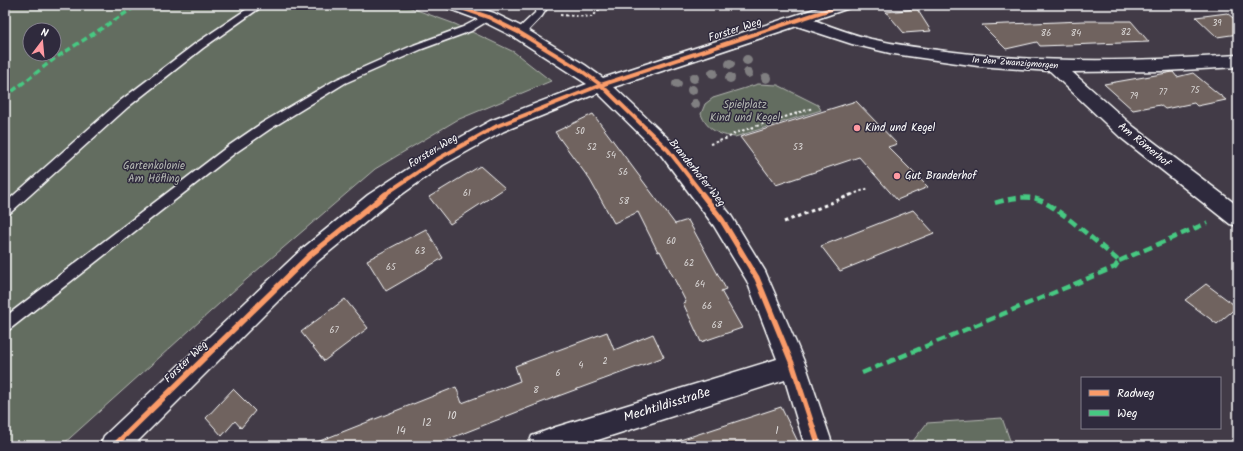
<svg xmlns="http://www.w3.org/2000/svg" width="1243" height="451" viewBox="0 0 1243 451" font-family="Kalam,sans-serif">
<rect width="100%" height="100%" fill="#423b47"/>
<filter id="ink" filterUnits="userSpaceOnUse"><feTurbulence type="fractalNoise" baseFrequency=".025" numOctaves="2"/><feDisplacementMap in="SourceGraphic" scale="8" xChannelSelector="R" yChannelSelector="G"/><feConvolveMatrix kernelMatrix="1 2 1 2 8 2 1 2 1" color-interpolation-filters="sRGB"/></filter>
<g filter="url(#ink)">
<g fill="#646d61" stroke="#b2b6b0" fill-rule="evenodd">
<path d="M 5,5 L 403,5 L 455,24 L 514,52 L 551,81 L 457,120 L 375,169 L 240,285 L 61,446 L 5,446 ZM 30,30 L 54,30 L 54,54 L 30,54 Z"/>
<path d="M 758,84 L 778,85 L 818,105 L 821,110 L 735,137 C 719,135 707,130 701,114 L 705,104 L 713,98 Z"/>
<path d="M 1002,418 L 1012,446 L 909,446 L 927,423 Z"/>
</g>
<g fill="#70635f" stroke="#fff">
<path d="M 917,9 L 931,31 L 904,33 L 886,12 Z"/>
<path d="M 1227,13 L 1238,22 L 1238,34 L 1217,37 L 1196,17 Z"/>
<path d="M 1083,21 L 1131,21 L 1149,42 L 1040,46 L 1037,42 L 1006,49 L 982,25 Z"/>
<path d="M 1173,72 L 1177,77 L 1193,73 L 1226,100 L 1197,106 L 1194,103 L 1165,109 L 1160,105 L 1133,110 L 1104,84 Z"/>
<path d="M 856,101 L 897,144 L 888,147 L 928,187 L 897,200 L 859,157 L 776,185 L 740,137 Z"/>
<path d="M 593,114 L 675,224 L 688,220 L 726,289 L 721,291 L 742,328 L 701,342 L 683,303 L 686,302 L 660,251 L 658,252 L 638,212 L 614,223 L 590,180 L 555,132 Z"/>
<path d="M 480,166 L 505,188 L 450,224 L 429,197 Z"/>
<path d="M 913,210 L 934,233 L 840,271 L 821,246 Z"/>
<path d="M 426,229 L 443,258 L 386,291 L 367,260 Z"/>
<path d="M 1206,284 L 1237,307 L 1217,324 L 1185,300 Z"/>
<path d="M 345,299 L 368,328 L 324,361 L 301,332 Z"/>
<path d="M 607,332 L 614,350 L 653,334 L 664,357 L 553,398 L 431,446 L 312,446 L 312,444 L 456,387 L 462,403 L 520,381 L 515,366 Z"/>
<path d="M 233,389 L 255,411 L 241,428 L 235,421 L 222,436 L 206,418 Z"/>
<path d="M 781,407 L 800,446 L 675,446 L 674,442 Z"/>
</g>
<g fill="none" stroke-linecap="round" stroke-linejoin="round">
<g stroke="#fff" stroke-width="3">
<g id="service">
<path d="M 253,5 L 264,5 L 203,48 L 128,107 L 10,213 L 5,215 L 5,203 L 120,101 L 195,44 Z"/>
<path d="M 539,5 L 549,5 L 542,16 L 524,35 L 516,35 L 515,33 L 516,31 L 535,13 Z"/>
<path d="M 488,14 L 491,15 L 493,17 L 491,19 L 471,31 L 422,49 L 345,83 L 270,129 L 235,153 L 10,329 L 5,331 L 5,317 L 227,147 L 262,123 L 337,79 L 414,45 L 463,27 Z"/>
</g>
</g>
<g stroke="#fff" stroke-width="3">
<path id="minor" d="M 445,5 L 469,5 L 494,13 L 526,29 L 585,65 L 603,78 L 827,5 L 851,5 L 849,8 L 814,20 C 832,27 851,34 871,39 C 898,45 927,49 954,52 C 1049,64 1143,61 1238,55 L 1238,67 L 1164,71 L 1072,72 L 1134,127 L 1238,206 L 1238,226 L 1230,224 L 1120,137 L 1050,71 L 978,66 L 894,54 L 852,44 L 797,26 L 614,87 L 675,145 L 730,214 L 765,271 L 806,366 L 833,446 L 805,446 L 785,380 L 579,446 L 528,446 L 532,436 L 556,427 L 777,359 L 747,281 L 714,226 L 661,155 L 598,93 L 504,131 L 443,165 L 384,207 L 318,261 L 133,446 L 100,446 L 104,436 L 302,249 L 368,195 L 429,155 L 490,121 L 587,84 L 514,37 L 482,21 L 447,8 Z"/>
</g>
<g stroke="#fff" stroke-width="2" stroke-dasharray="2.5 2.5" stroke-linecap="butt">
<path d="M 560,15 L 592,17 L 604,5"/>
<path d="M 710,144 L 728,138 L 735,133 L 813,108"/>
<path d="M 851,195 L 869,188"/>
</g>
<path stroke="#fff" stroke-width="3" stroke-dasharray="3.5 3.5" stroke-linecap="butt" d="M 784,222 L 853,194"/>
<use href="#service" fill="#2f2a3d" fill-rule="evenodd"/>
<use href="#minor" fill="#2f2a3d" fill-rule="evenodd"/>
<path stroke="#46c982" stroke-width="3.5" stroke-dasharray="6 3.5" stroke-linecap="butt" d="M 5,97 L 54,59 L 138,5"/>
<g stroke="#46c982" stroke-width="4.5" stroke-dasharray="9 4.5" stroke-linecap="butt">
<path d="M 1119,261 L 1207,223"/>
<path d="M 862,373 L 1115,267 L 1119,261 C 1101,247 1053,201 1033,198 C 1018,196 1005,200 991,204"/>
</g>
<g stroke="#2f2a3d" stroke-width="6">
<g id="cycleway-far1">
<path d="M 453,5 L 488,17 L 520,33 L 579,69 L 601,85 L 668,150 L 703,195"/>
<path d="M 384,195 L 436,160 L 497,126 L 601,85 L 843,5"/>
</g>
</g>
<g stroke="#2f2a3d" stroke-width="8">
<g id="cycleway">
<path d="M 702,194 L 722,220 L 757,278 L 793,366 L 819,446"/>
<path d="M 114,446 L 310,255 L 386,194"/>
</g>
</g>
<use href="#cycleway-far1" stroke="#fa9b69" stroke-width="4"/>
<use href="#cycleway" stroke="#fa9b69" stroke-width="5.5"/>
</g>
<g fill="#807f81">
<circle cx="747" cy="60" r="5"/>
<circle cx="730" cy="64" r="5"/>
<circle cx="713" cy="73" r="5"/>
<circle cx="748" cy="73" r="5"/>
<circle cx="694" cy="78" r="5"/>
<circle cx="730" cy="78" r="5"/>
<circle cx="766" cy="78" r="5"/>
<circle cx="677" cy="84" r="5"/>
<circle cx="692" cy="90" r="5"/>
<circle cx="695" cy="104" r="5"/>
</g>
</g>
<g fill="#ff9aa2" stroke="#2f2a3d" stroke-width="1.5">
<circle cx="857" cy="128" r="4"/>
<circle cx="897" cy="176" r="4"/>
</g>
<g text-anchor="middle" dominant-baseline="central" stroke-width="3" stroke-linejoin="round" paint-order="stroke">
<g font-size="9" fill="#dbd8d7">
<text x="1217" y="23">39</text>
<text x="1126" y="32">82</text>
<text x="1046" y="33">86</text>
<text x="1076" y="33">84</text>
<text x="1195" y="90">75</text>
<text x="1163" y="92">77</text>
<text x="1134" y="96">79</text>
<text x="580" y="131">50</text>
<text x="592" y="147">52</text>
<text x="798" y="147">53</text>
<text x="611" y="155">54</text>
<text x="623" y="172">56</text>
<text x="467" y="193">61</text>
<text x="624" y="201">58</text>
<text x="671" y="241">60</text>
<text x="420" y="251">63</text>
<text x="689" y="263">62</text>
<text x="391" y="267">65</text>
<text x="700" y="284">64</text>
<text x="707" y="306">66</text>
<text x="717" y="325">68</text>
<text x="334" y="330">67</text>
<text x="605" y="361">2</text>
<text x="581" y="365">4</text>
<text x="558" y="373">6</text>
<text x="536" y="390">8</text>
</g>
<g font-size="9" fill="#fff" stroke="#2f2a3d">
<text transform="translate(1015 63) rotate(4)">In den Zwanzigmorgen</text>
</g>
<g font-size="11" fill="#fff" stroke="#2f2a3d">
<text transform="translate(735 30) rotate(-18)">Forster Weg</text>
<text transform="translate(1144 145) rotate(39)">Am Römerhof</text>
<text transform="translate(433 151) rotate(-31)">Forster Weg</text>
<text transform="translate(697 173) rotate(51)">Branderhofer Weg</text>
<text transform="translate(186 362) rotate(-44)">Forster Weg</text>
</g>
<g font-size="11" fill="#b2b6b0" stroke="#2f2a3d">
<text x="745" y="105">Spielplatz<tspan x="745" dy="13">Kind und Kegel</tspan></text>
<text x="154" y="166">Gartenkolonie<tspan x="154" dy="13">Am Höfling</tspan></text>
</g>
<g font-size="11" fill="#fff" stroke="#2f2a3d" text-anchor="start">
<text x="865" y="128">Kind und Kegel</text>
<text x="905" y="176">Gut Branderhof</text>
</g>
<g font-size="11" fill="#dbd8d7">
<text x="452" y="416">10</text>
<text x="427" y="423">12</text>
<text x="401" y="431">14</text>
<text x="777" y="431">1</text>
</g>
<g font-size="13" fill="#fff" stroke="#2f2a3d">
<text transform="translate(667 405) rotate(-17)">Mechtildisstraße</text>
</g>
</g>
<rect width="1243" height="451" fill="none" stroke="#2f2a3d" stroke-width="20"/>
<rect x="10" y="10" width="1223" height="431" fill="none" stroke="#fff" stroke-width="1.5" filter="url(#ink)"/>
<rect x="1081" y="377" width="140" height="52" fill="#2f2a3d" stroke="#827f8b"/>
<rect x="1089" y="390" width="20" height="6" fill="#fa9b69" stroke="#827f8b"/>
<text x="1117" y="397" font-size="12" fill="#ffffff">Radweg</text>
<rect x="1089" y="410" width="20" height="6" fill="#46c982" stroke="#827f8b"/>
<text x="1117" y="417" font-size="12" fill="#ffffff">Weg</text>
<g transform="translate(42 42) rotate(16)"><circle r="19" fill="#2f2a3d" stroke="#827f8b"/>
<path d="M0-3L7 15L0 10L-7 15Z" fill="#ff9aa2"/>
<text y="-6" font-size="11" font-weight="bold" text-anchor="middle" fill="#ffffff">N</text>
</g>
</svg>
